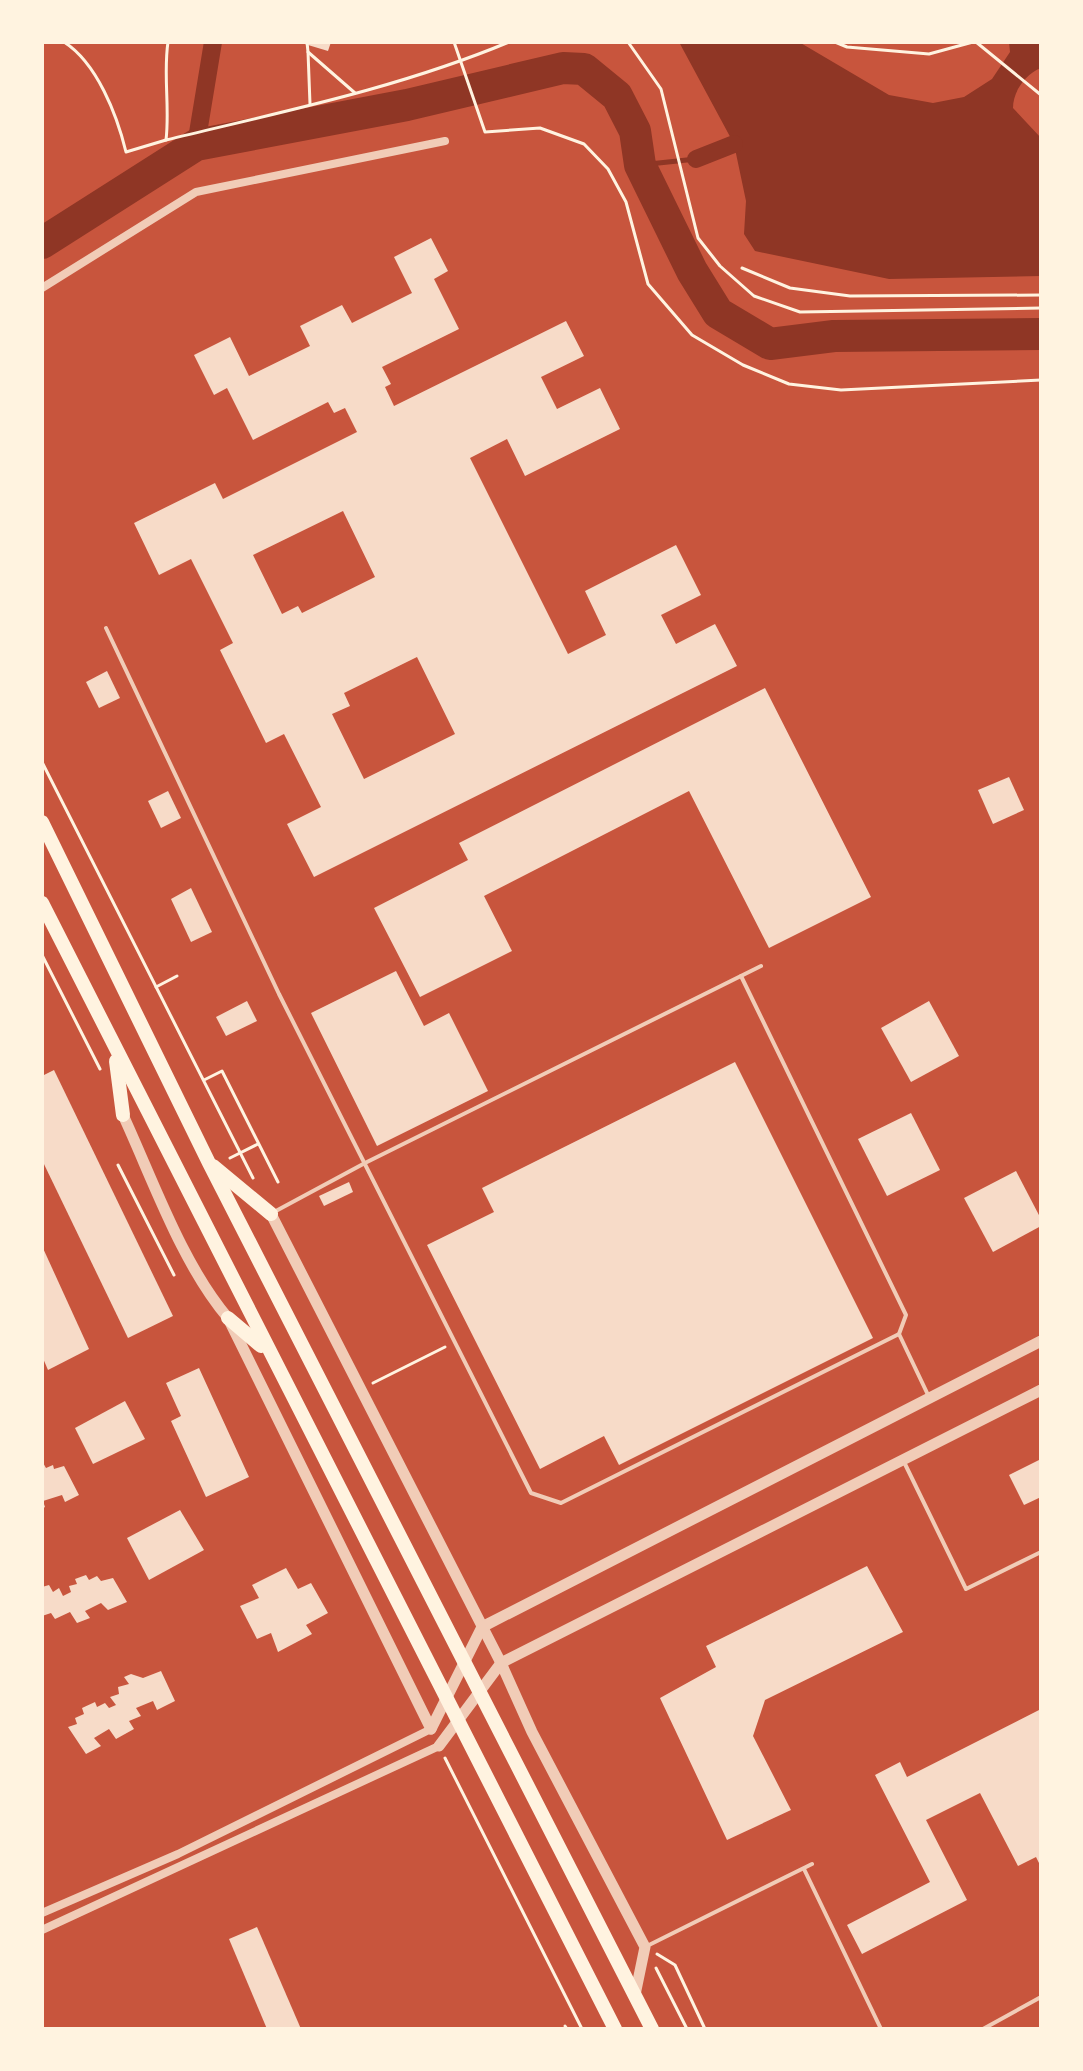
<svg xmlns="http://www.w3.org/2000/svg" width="1083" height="2071" viewBox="0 0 1083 2071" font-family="'Noto Sans',sans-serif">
<rect width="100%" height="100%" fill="#c8553d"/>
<path fill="#8f3625" d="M 679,42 L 799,42 L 889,95 L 933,103 L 964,97 L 992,79 L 1010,52 L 1009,42 L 1041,42 L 1041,68 C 1025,74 1013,92 1013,108 L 1041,138 L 1041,276 L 889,279 L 755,251 L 744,234 L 746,201 L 734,144 Z"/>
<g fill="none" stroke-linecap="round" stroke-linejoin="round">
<path stroke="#8f3625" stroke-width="5" d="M 640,165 L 696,159"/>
<g stroke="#8f3625" stroke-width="18">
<path d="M 196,145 L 213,42"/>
<path d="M 696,159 L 734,144"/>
</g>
<path stroke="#8f3625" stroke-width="32" d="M 42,243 L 196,145 L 407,105 L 563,68 L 584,69 L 617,96 L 635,131 L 640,165 L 692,271 L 718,313 L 770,344 L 834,336 L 1041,334"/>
</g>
<g fill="#f7dbc8" fill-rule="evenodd">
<path d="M 298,42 L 331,42 L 328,51 Z"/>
<path d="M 431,238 L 448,271 L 434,279 L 459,329 L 382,367 L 391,384 L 385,387 L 394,406 L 566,321 L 584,356 L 541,377 L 557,409 L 600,388 L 620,429 L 525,476 L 507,439 L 470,458 L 568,654 L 606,635 L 585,591 L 676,545 L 701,595 L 661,615 L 676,644 L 715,624 L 737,666 L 314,877 L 287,824 L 321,807 L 284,734 L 266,743 L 220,650 L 233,643 L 191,559 L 159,575 L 134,523 L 215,483 L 223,499 L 357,432 L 345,408 L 334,413 L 328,402 L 253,440 L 227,388 L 214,395 L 194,355 L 230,337 L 249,376 L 310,346 L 300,326 L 342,305 L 352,323 L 412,293 L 394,257 ZM 343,511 L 375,577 L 302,613 L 298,606 L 282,614 L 253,555 ZM 417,657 L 455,734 L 364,779 L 332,714 L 350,706 L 344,693 Z"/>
<path d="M 107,671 L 120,698 L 99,708 L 86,682 Z"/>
<path d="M 765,688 L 871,897 L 769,948 L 689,791 L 484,896 L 512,951 L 420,997 L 374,908 L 468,860 L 459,843 Z"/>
<path d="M 1009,777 L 1024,810 L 993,824 L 978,790 Z"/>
<path d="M 168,791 L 181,818 L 161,828 L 148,801 Z"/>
<path d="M 191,888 L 212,932 L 191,942 L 171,899 Z"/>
<path d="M 396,971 L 424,1026 L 449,1013 L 488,1091 L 377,1146 L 311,1013 Z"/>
<path d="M 247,1001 L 257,1021 L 226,1036 L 216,1017 Z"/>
<path d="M 929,1001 L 959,1056 L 911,1082 L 881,1028 Z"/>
<path d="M 735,1062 L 873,1338 L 619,1465 L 604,1436 L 540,1469 L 427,1245 L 494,1212 L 482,1188 Z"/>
<path d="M 54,1070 L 173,1316 L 128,1338 L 42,1160 L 42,1076 Z"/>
<path d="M 911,1113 L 940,1170 L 887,1196 L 858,1139 Z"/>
<path d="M 1016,1171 L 1041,1219 L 1041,1226 L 993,1252 L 964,1198 Z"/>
<path d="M 349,1182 L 353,1192 L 324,1206 L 319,1196 Z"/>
<path d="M 42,1246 L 89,1349 L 48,1370 L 42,1356 Z"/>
<path d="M 199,1368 L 249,1477 L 206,1497 L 171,1421 L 181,1416 L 166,1383 Z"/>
<path d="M 125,1401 L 145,1439 L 93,1464 L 75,1428 Z"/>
<path d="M 1041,1459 L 1041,1497 L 1024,1505 L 1009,1475 Z"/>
<path d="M 42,1461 L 46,1468 L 53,1465 L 54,1469 L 64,1466 L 79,1495 L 65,1502 L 62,1495 L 43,1501 L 45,1507 L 42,1509 Z"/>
<path d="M 180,1510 L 204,1550 L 149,1580 L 127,1538 Z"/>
<path d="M 867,1566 L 903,1632 L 765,1700 L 753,1736 L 791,1810 L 727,1840 L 660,1698 L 716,1667 L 706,1646 Z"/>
<path d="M 286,1568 L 298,1589 L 311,1583 L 328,1613 L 306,1625 L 312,1634 L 278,1652 L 271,1633 L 257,1639 L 240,1606 L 259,1598 L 252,1585 Z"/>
<path d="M 86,1575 L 89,1580 L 97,1576 L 101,1581 L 113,1578 L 127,1602 L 108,1610 L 101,1603 L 85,1611 L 90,1618 L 77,1623 L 70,1612 L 55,1619 L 51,1613 L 42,1616 L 42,1587 L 49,1585 L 53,1592 L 59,1588 L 63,1596 L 71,1592 L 69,1586 L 77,1584 L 75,1579 Z"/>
<path d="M 161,1671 L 175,1701 L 157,1710 L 153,1701 L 136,1708 L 141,1716 L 129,1721 L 134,1729 L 116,1739 L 109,1729 L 94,1738 L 101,1746 L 86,1754 L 68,1727 L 77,1724 L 75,1718 L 84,1714 L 82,1708 L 95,1702 L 97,1707 L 105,1703 L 109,1708 L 116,1705 L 110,1697 L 119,1694 L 118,1687 L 129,1684 L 124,1677 L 131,1674 L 143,1678 Z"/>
<path d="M 1041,1709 L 1041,1867 L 1036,1857 L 1018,1866 L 980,1793 L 926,1820 L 967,1900 L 862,1954 L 847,1925 L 930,1882 L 875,1775 L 900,1762 L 907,1777 Z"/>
<path d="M 257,1927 L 301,2029 L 267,2029 L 229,1939 Z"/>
</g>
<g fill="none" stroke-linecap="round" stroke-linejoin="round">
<g stroke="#fff3e0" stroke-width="3">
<path d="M 64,42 C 97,63 117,115 126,152 L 166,140"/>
<path d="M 168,42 C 163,75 170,107 166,140 C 281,112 399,88 509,42"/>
<path d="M 307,42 L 308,52 L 355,93"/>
<path d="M 454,42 L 485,132 L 540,128 L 584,144 L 608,169 L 626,202 L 648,284 L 692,335 L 743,365 L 789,384 L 841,390 L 1041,380"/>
<path d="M 628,42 L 661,89 L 698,238 L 720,266 L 754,296 L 800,312 L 1041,308"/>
<path d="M 835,42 L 847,47 L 929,54 L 973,42"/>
<path d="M 976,42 L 1041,95"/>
<path d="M 308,52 L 310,104"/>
<path d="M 742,268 L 790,288 L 850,296 L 1041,295"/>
<path d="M 42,762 L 253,1178"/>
<path d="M 42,955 L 100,1069"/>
<path d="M 156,987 L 177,976"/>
<path d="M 204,1080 L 222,1071 L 278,1182"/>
<path d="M 230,1158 L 258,1144"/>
<path d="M 118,1165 L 174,1275"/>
<path d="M 373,1383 L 445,1347"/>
<path d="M 445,1758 L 582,2029"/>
<path d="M 657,1954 L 675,1965 L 705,2029"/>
<path d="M 656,1968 L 687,2029"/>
<path d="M 565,2026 L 567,2029"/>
</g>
<g stroke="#f1ccb7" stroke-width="4">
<path d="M 106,628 L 279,994 L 531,1493 L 561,1503 L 899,1334 L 906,1315 L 741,976"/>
<path d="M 274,1212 L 365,1163 L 761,966"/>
<path d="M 899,1334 L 929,1397"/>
<path d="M 904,1462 L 966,1589 L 1041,1552"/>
<path d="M 804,1869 L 881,2029"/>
<path d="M 647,1946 L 812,1864"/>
<path d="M 983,2029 L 1041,1997"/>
</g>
<g stroke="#f1ccb7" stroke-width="8">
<path d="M 42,288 L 196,192 L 445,141"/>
<path d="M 42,1913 L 178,1854 L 431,1729"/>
<path d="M 42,1930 L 439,1746"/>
</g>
<g stroke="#f1ccb7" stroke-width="11">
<path d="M 123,1115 C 153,1180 182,1264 228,1318 L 431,1729"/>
<path d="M 271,1214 L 501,1663 L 532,1732 L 645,1947 L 635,1995"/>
<path d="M 431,1729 L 482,1627 L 1041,1341"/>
<path d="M 439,1746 L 501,1663 L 1041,1390"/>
</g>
<g stroke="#fff3e0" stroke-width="14">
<path d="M 42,822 L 209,1163 L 652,2029"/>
<path d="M 42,903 L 615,2029"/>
<path d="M 116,1061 L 123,1115"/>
<path d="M 213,1166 L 271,1214"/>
<path d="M 228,1318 L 261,1346"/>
</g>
</g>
<rect width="1083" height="2071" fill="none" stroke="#fff3e0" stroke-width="88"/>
</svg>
